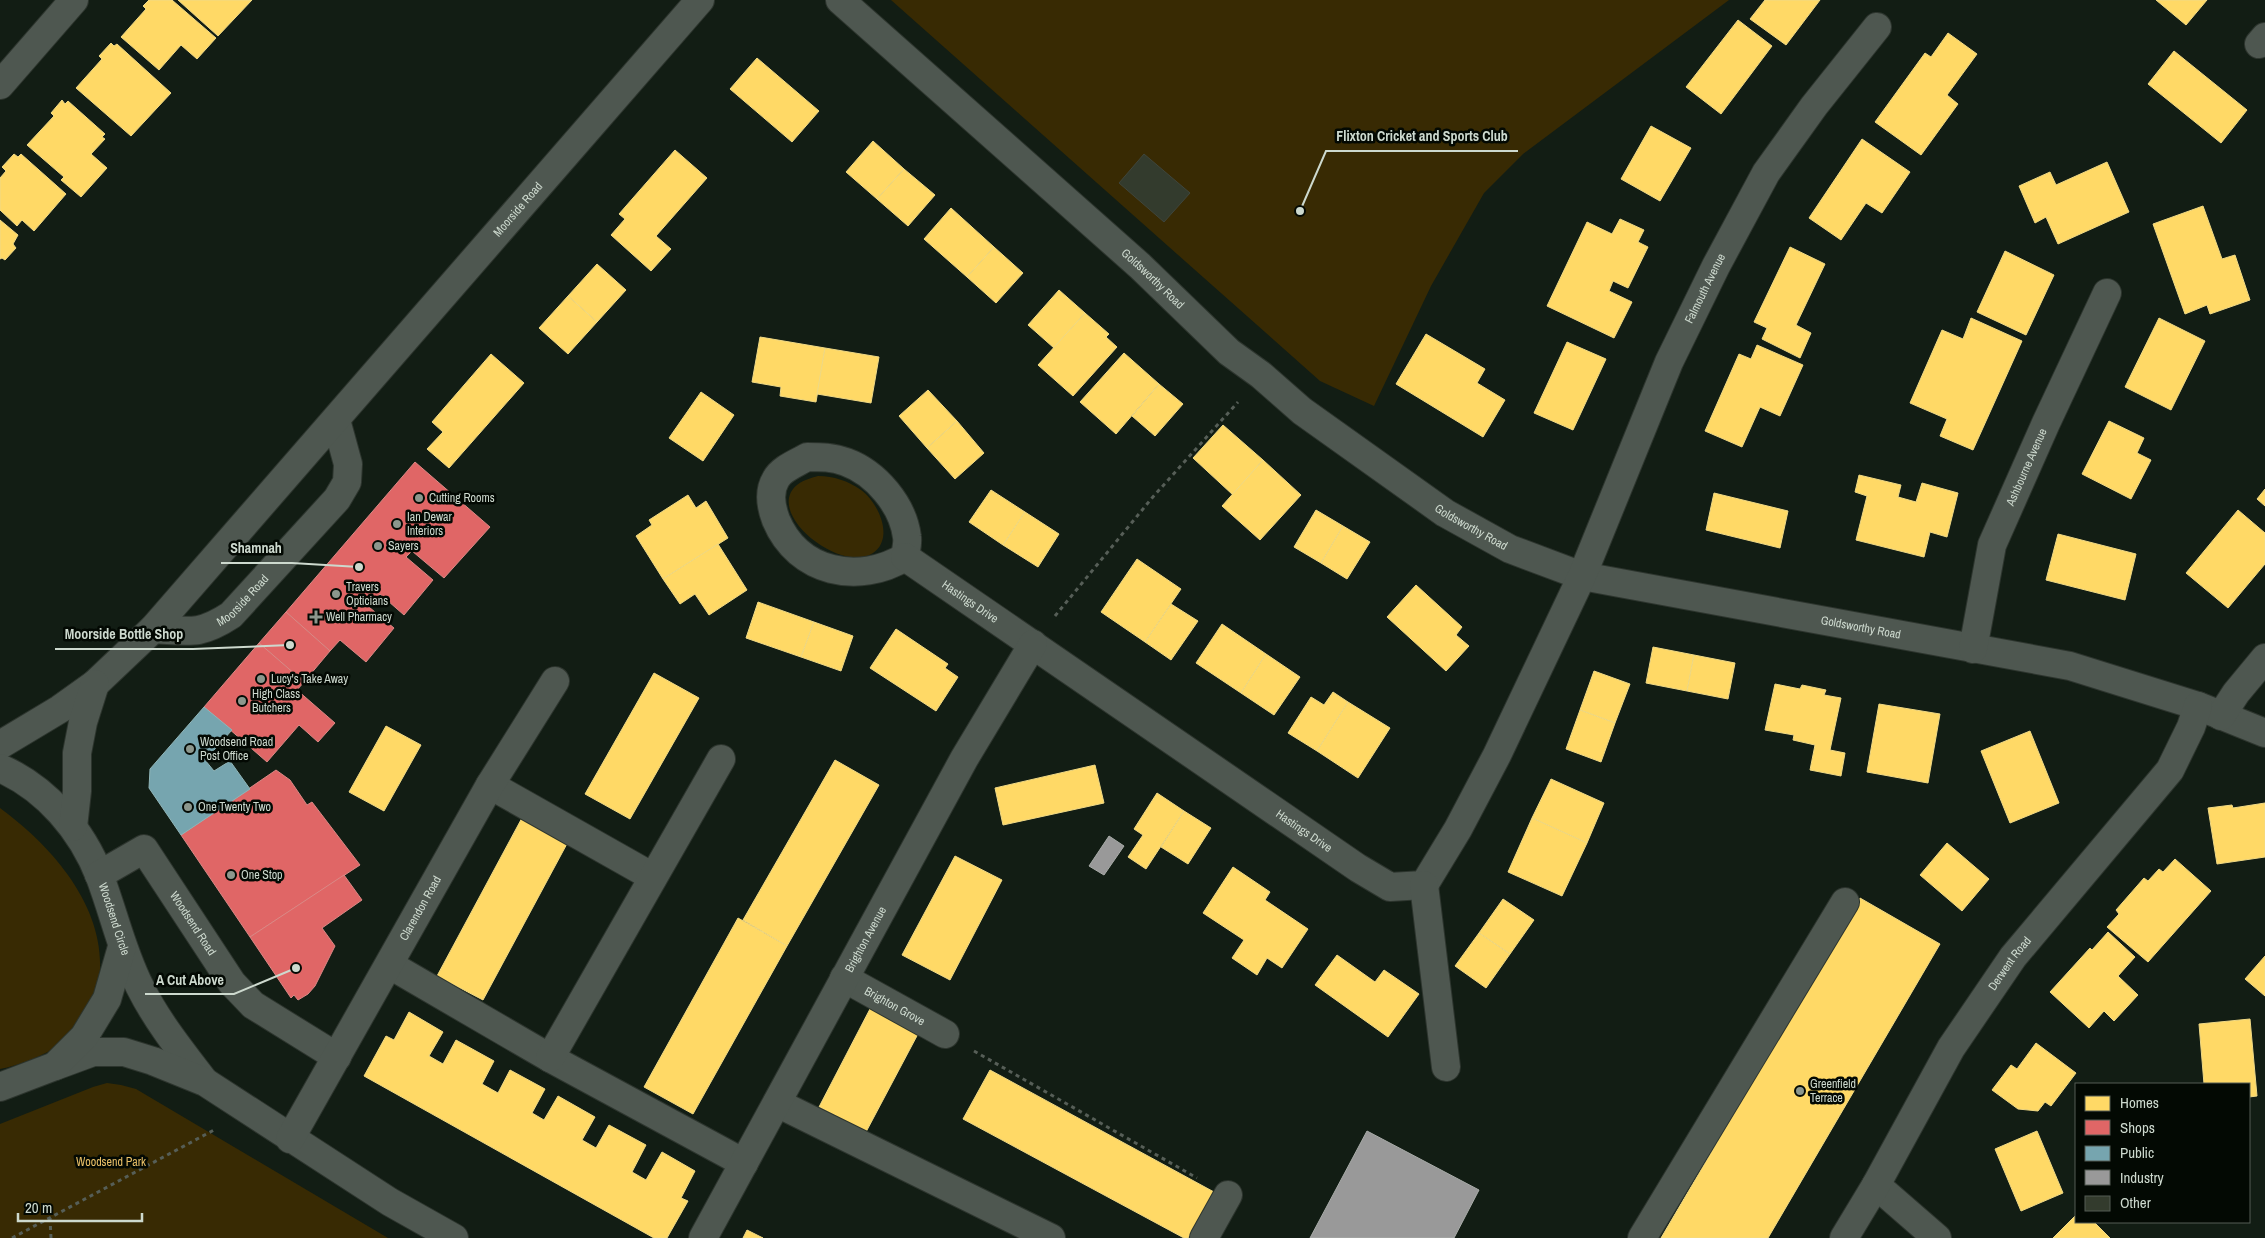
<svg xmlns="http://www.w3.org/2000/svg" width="2265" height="1238" viewBox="0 0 2265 1238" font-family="'Archivo Narrow',sans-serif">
<rect width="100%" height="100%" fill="#121d14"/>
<g fill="#382a03">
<path d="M 891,0 L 1729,0 L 1523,154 L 1484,193 L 1431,286 L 1374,406 L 1320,381 Z"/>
<path d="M 818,476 C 834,476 848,481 861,490 C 878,502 895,538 873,553 C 842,575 763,513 797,485 C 803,480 811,478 818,476 Z"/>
<path d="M 0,808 C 53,847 109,910 99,981 C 97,997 86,1012 77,1025 C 73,1030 69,1036 65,1040 C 52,1053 18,1066 0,1069 Z"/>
<path d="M 107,1083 L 121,1085 L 136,1089 L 388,1238 L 0,1238 L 0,1124 L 93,1087 Z"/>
</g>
<g fill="#ffd966" stroke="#f0d985">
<path d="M 149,0 L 172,0 L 216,38 L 197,59 L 181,45 L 159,70 L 121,37 L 146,9 L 143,6 Z"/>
<path d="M 178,0 L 252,0 L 218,36 Z"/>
<path d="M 1765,0 L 1820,0 L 1786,45 L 1750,19 Z"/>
<path d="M 2156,0 L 2207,0 L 2186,25 Z"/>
<path d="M 1738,20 L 1772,46 L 1721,114 L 1686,87 Z"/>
<path d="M 1948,33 L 1977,54 L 1947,95 L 1958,104 L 1921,155 L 1875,122 L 1925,53 L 1931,57 Z"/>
<path d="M 111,43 L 114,46 L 117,44 L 171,93 L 131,136 L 76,88 L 102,59 L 99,56 Z"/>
<path d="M 2174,51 L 2247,110 L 2221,143 L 2148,84 Z"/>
<path d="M 757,58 L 819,111 L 792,142 L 730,89 Z"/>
<path d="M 62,100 L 65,104 L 68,101 L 105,134 L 102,137 L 105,139 L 91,154 L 107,168 L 81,197 L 61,180 L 64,177 L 27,145 L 54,116 L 51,113 Z"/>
<path d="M 1651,126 L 1691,148 L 1660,201 L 1621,179 Z"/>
<path d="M 1862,139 L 1910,172 L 1882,213 L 1866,203 L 1841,240 L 1809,218 Z"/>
<path d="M 873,141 L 904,169 L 877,199 L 846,172 Z"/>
<path d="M 675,150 L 707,178 L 656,236 L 671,249 L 651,271 L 611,235 L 625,219 L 619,214 Z"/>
<path d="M 14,154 L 18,157 L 21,154 L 66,194 L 34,231 L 22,220 L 17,226 L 0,210 L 0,178 L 6,171 L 2,167 Z"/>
<path d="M 2107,162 L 2129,212 L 2058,244 L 2046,217 L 2035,223 L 2019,186 L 2050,172 L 2056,185 Z"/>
<path d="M 904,169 L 935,195 L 908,226 L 877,199 Z"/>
<path d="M 2203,206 L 2222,259 L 2235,255 L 2250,300 L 2210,314 L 2207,305 L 2185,314 L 2153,224 Z"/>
<path d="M 951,208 L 994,247 L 967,277 L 924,239 Z"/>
<path d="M 1620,219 L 1644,230 L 1638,242 L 1648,247 L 1628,288 L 1613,281 L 1609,291 L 1632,302 L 1614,338 L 1547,306 L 1587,222 L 1612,234 Z"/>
<path d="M 0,220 L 18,235 L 13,244 L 16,248 L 5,260 L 2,258 L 0,259 Z"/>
<path d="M 994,247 L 1023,273 L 996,303 L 967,277 Z"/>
<path d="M 1790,247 L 1825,264 L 1796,325 L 1811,333 L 1800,358 L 1762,339 L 1767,328 L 1754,322 Z"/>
<path d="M 2005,251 L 2054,275 L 2026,335 L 1977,312 Z"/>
<path d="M 597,264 L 626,290 L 597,322 L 568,296 Z"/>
<path d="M 1059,290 L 1085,313 L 1054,348 L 1028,325 Z"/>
<path d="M 568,296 L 597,322 L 568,354 L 539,328 Z"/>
<path d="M 1085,313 L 1109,334 L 1106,337 L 1117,347 L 1073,396 L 1038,365 Z"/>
<path d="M 1971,318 L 2022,341 L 1973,450 L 1940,436 L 1947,419 L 1910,403 L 1942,330 L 1963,339 Z"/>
<path d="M 2159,318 L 2205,341 L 2171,410 L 2125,387 Z"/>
<path d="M 1426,334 L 1485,369 L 1477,383 L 1505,400 L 1483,437 L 1396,384 Z"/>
<path d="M 760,337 L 825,348 L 816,402 L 780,396 L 781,387 L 752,382 Z"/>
<path d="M 1567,342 L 1606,359 L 1573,430 L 1534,413 Z"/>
<path d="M 1757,345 L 1803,365 L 1780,416 L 1760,407 L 1742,447 L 1705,431 L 1739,354 L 1751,359 Z"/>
<path d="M 825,348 L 879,357 L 871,403 L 817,394 Z"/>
<path d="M 1124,353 L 1159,384 L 1116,434 L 1080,402 Z"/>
<path d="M 491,354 L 524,383 L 449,468 L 427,449 L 443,432 L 432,422 Z"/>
<path d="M 1159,384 L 1183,404 L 1155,436 L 1132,416 Z"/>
<path d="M 928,390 L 957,421 L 927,448 L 899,416 Z"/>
<path d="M 701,392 L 734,415 L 703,461 L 669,438 Z"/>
<path d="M 957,421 L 984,453 L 955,479 L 927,448 Z"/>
<path d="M 2109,421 L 2144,438 L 2137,453 L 2151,460 L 2131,499 L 2082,474 Z"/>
<path d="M 1223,425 L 1263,460 L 1233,495 L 1193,458 Z"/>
<path d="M 1263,460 L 1301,495 L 1260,540 L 1222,506 Z"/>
<path d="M 1859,475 L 1901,485 L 1898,497 L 1916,502 L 1922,483 L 1958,493 L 1947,537 L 1930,532 L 1924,557 L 1856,540 L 1867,496 L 1855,492 Z"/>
<path d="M 2265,489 L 2265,506 L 2257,499 Z"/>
<path d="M 991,490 L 1025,512 L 1003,545 L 969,522 Z"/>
<path d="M 1714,493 L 1788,511 L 1780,548 L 1706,530 Z"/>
<path d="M 688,495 L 696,508 L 706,501 L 728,538 L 663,579 L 636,536 L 652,525 L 649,520 Z"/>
<path d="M 1316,510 L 1343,526 L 1321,563 L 1294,547 Z"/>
<path d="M 2238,510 L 2265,533 L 2265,564 L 2228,608 L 2186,573 Z"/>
<path d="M 1025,512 L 1059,534 L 1038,567 L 1003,545 Z"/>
<path d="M 1343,526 L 1370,542 L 1347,579 L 1321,563 Z"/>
<path d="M 2058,534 L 2136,554 L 2125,600 L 2046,580 Z"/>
<path d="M 718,544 L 747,590 L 709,615 L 695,594 L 680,604 L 663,579 Z"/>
<path d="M 1137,559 L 1181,589 L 1145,642 L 1101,612 Z"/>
<path d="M 1416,585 L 1462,627 L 1456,635 L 1469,646 L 1446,671 L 1387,617 Z"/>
<path d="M 758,602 L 814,622 L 801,657 L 746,638 Z"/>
<path d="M 1171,604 L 1198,621 L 1171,660 L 1145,642 Z"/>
<path d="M 814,622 L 853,636 L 841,671 L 801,657 Z"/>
<path d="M 1222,624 L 1266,654 L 1241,693 L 1196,663 Z"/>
<path d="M 896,629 L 948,664 L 945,668 L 958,677 L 936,711 L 870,668 Z"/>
<path d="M 1653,647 L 1694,655 L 1687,691 L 1646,683 Z"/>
<path d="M 1266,654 L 1300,677 L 1274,715 L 1241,693 Z"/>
<path d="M 1694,655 L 1735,663 L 1728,699 L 1687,691 Z"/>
<path d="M 1594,671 L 1630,684 L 1615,723 L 1580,710 Z"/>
<path d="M 654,673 L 699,698 L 630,819 L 585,794 Z"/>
<path d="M 1775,684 L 1800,689 L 1802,685 L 1826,690 L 1824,695 L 1841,698 L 1830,750 L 1845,753 L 1841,776 L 1810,770 L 1815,745 L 1793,740 L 1794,735 L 1765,730 Z"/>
<path d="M 1333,692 L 1348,702 L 1317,751 L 1288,733 L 1311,697 L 1324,705 Z"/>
<path d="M 1348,702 L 1390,728 L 1358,778 L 1317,751 Z"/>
<path d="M 1879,704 L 1940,714 L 1928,783 L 1867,772 Z"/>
<path d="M 1580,710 L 1615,723 L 1601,762 L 1566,749 Z"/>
<path d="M 386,726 L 421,745 L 384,811 L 349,792 Z"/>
<path d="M 2030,731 L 2059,803 L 2010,823 L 1981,751 Z"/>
<path d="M 835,760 L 879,785 L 787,946 L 743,920 Z"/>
<path d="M 1095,765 L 1104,803 L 1003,825 L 995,788 Z"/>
<path d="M 1551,779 L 1604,803 L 1587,843 L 1532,818 Z"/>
<path d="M 1157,793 L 1184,811 L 1146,869 L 1128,857 L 1143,835 L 1134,829 Z"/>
<path d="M 2265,803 L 2265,857 L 2217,864 L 2208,808 L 2232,805 L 2233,808 Z"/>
<path d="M 1184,811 L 1211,828 L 1188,864 L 1161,847 Z"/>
<path d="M 523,816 L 569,840 L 483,1000 L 437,976 Z"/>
<path d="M 1532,818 L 1587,843 L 1562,896 L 1508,872 Z"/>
<path d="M 1947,843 L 1989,879 L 1962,911 L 1920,875 Z"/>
<path d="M 955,856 L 1002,880 L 950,980 L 902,955 Z"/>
<path d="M 2175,859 L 2211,891 L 2148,962 L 2107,927 L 2119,914 L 2116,910 L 2144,878 L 2148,881 L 2159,869 L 2163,872 Z"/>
<path d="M 1233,867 L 1270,892 L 1265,900 L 1308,929 L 1282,968 L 1267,958 L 1257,975 L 1232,958 L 1244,940 L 1203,913 Z"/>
<path d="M 1860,898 L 1940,944 L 1768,1238 L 1661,1238 Z"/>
<path d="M 1503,899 L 1534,920 L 1510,954 L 1479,933 Z"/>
<path d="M 738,918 L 787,946 L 693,1114 L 644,1087 Z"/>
<path d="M 2108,932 L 2135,957 L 2118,976 L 2138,995 L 2114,1021 L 2104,1011 L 2089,1028 L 2050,992 L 2090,948 L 2092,950 Z"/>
<path d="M 1479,933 L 1510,954 L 1486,988 L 1455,966 Z"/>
<path d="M 1337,955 L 1375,982 L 1384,970 L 1419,994 L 1388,1037 L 1315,985 Z"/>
<path d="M 2265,956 L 2265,996 L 2245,979 Z"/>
<path d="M 871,1007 L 919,1032 L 866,1132 L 819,1107 Z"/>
<path d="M 409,1012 L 443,1032 L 429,1056 L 443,1064 L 456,1040 L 494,1061 L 482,1084 L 498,1093 L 510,1070 L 545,1089 L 532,1113 L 544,1120 L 558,1096 L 595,1117 L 582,1140 L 596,1148 L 609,1125 L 646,1145 L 632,1172 L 646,1180 L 662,1152 L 695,1171 L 681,1198 L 688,1201 L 667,1238 L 654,1238 L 364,1076 L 386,1036 L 394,1040 Z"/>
<path d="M 2250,1019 L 2257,1096 L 2249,1097 L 2249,1084 L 2204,1084 L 2199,1024 Z"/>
<path d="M 2036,1043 L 2076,1073 L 2051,1106 L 2045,1102 L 2038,1111 L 2018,1109 L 1992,1090 L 2011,1065 L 2017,1069 Z"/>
<path d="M 990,1070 L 1214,1192 L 1188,1238 L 1184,1238 L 963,1119 Z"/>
<path d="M 2037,1131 L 2063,1193 L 2021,1211 L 1995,1149 Z"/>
<path d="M 2076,1215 L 2076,1222 L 2094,1222 L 2110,1238 L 2053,1238 Z"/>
<path d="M 747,1230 L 763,1238 L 743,1238 Z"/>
</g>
<g fill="#e06666" stroke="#da8885">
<path d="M 415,462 L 490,527 L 444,578 L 412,551 L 406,557 L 433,580 L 404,615 L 380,594 L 369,607 L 394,628 L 366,662 L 340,640 L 330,651 L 286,612 Z"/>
<path d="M 286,612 L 330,651 L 304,682 L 259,643 Z"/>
<path d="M 259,643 L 304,682 L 297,690 L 335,723 L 318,742 L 299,725 L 267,762 L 204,707 Z"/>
<path d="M 276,770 L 290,780 L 307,805 L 312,802 L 360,865 L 250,937 L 181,835 Z"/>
<path d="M 344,875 L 362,900 L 322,928 L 335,946 L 315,986 L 308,994 L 298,1000 L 294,995 L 291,998 L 250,937 Z"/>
</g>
<path fill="#76a5af" stroke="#90b5b8" d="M 204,707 L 232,730 L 205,760 L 214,771 L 230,761 L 250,789 L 181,835 L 149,788 L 150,769 Z"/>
<g fill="#999" stroke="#a9aca9">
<path d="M 1109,836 L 1124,846 L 1104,875 L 1089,866 Z"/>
<path d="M 1367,1131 L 1479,1190 L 1454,1238 L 1310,1238 Z"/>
</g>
<path fill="#333b2d" stroke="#3f453b" d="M 1144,154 L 1190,193 L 1164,222 L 1119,183 Z"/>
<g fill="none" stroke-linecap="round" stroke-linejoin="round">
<g stroke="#2d352e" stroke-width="30">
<g id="minor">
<path id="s1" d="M 840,0 L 1140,266 L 1229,352 L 1261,375 L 1302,411 L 1445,513 L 1510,549 L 1582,576 L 2070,666 L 2198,706 L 2265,733"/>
<path d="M 2259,44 L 2265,37"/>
<path d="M 0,85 L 74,0"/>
<path d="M 807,457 C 821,457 833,457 846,462 C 876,473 903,505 907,537 C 908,543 906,550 905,557 C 859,585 798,573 776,520 C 771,507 768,492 776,479 C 781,469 797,463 807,457 Z"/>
<path id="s2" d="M 905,557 L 1358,868 L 1390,887 L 1424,885 L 1458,829 L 1497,755 L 1582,576 L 1669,362 L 1716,266 L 1766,173 L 1814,106 L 1877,27"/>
<path id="s3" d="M 153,629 C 189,631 199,636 231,615 L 337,499 L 347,482 L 348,464 L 336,420"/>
<path id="s4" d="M 1973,649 L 1992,545 L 2046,423 L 2107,293"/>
<path d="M 2221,716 L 2236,693 L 2265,658"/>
<path id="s5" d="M 0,745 L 60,709 L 95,684 L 153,629 L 700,0"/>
<path id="s6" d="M 0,768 C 46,788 82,830 100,877 C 114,914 122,952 140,987 C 157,1021 181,1051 204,1081"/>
<path d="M 490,785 L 653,877"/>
<path d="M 73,827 L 77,791 L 77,753 L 83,722 L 95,684"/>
<path id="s7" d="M 99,875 L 144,849 L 232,983 L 253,1005 L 337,1057"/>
<path d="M 1424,885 L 1446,1067"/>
<path d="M 390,965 L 550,1058 L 744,1163"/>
<path id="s8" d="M 844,978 L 945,1034"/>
<path d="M 550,1058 L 721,759"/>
<path d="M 55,1066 L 93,1052 L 124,1052 L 153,1061 L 205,1082 L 390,1202 L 454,1238"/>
<path d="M 0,1087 L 55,1066 L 84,1037 L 107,999 L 122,947"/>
<path d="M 777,1103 L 1051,1238"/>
<path id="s9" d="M 290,1139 L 490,785 L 555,681"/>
<path d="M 1876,1185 L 1937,1238"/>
<path id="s10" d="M 703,1238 L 964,759 L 1033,644"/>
<path d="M 1204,1238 L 1228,1195"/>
<path d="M 1642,1238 L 1845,902"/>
<path id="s11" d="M 1844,1238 L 1876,1185 L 1951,1048 L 2013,957 L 2170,770 L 2191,727 L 2198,706"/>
</g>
</g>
<g stroke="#565e57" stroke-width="3" stroke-dasharray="4 4" stroke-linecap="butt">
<path d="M 1055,616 L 1152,498 L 1238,402"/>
<path d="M 974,1051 L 1197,1178"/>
<path d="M 50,1218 L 51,1238"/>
<path d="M 12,1238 L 214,1130"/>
</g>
<use href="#minor" stroke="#4e5750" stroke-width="28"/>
</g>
<g fill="#8c978d" stroke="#030903" stroke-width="2">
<circle cx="419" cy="498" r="5"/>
<circle cx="397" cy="524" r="5"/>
<circle cx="378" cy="546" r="5"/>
<circle cx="336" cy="594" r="5"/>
<path d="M313.5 609.5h5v5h5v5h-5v5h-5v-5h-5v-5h5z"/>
<circle cx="261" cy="679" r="5"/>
<circle cx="242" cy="701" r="5"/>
<circle cx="190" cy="749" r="5"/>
<circle cx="188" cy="807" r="5"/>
<circle cx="231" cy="875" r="5"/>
<circle cx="1800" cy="1091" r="5"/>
</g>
<g text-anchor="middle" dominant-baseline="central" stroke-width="5" stroke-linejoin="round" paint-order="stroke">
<g font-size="12" fill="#cdd9ce" stroke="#030903">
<text stroke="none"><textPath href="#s5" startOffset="749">Moorside Road</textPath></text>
<text stroke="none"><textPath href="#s1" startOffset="419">Goldsworthy Road</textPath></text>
<text stroke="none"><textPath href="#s2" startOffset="1281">Falmouth Avenue</textPath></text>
<text stroke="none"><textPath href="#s4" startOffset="191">Ashbourne Avenue</textPath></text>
<text stroke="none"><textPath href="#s1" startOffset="824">Goldsworthy Road</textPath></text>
<text stroke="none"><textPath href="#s3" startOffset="100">Moorside Road</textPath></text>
<text stroke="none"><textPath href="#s2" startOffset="79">Hastings Drive</textPath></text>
<text stroke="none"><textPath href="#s1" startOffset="1229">Goldsworthy Road</textPath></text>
<text stroke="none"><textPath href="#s2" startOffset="484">Hastings Drive</textPath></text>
<text stroke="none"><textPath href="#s9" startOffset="265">Clarendon Road</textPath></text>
<text stroke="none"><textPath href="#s6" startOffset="196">Woodsend Circle</textPath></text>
<text stroke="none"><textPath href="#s7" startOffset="141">Woodsend Road</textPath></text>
<text stroke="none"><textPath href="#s10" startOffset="340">Brighton Avenue</textPath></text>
<text stroke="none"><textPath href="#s11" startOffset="321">Derwent Road</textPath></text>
<text stroke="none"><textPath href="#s8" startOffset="58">Brighton Grove</textPath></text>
</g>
<g font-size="12" fill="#cdd9ce" stroke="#030903" text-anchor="start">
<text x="429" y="498">Cutting Rooms</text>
<text x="407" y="517">Ian Dewar<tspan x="407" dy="14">Interiors</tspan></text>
<text x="388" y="546">Sayers</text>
<text x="346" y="587">Travers<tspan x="346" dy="14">Opticians</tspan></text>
<text x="326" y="617">Well Pharmacy</text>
<text x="271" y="679">Lucy's Take Away</text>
<text x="252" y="694">High Class<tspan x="252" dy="14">Butchers</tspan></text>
<text x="200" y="742">Woodsend Road<tspan x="200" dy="14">Post Office</tspan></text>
<text x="198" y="807">One Twenty Two</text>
<text x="241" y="875">One Stop</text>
<text x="1810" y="1084">Greenfield<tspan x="1810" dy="14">Terrace</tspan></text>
</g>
<g font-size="12" fill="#eac067" stroke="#030903">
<text x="111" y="1162">Woodsend Park</text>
</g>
</g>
<path fill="none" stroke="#cdd9ce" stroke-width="2" d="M1300 211L1326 151H1518M359 567L292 563H221M290 645L193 649H55M296 968L234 994H145"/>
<g fill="#cdd9ce" stroke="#030903" stroke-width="2">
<circle cx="1300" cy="211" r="5"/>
<circle cx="359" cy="567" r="5"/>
<circle cx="290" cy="645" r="5"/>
<circle cx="296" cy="968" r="5"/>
</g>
<g font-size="14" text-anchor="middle" font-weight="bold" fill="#cdd9ce" stroke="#030903" stroke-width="5" stroke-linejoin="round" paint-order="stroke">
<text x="1422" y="141">Flixton Cricket and Sports Club</text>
<text x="256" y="553">Shamnah</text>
<text x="124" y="639">Moorside Bottle Shop</text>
<text x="190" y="985">A Cut Above</text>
</g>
<rect x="2075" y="1083" width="175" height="140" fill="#030903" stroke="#545c54"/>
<rect x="2085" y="1096" width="25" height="15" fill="#ffd966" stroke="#545c54"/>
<text x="2120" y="1108" font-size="15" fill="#cdd9ce">Homes</text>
<rect x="2085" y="1120" width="25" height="15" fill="#e06666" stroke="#545c54"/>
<text x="2120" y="1133" font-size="15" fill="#cdd9ce">Shops</text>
<rect x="2085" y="1146" width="25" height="15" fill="#76a5af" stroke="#545c54"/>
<text x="2120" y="1158" font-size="15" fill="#cdd9ce">Public</text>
<rect x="2085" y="1170" width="25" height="15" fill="#999999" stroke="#545c54"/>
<text x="2120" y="1183" font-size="15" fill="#cdd9ce">Industry</text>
<rect x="2085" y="1196" width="25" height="15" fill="#333b2d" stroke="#545c54"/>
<text x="2120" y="1208" font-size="15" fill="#cdd9ce">Other</text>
<path d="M18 1213v8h124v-8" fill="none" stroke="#cdd9ce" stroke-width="2.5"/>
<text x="25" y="1213" font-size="15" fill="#cdd9ce" stroke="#030903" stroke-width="4" paint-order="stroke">20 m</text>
</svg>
